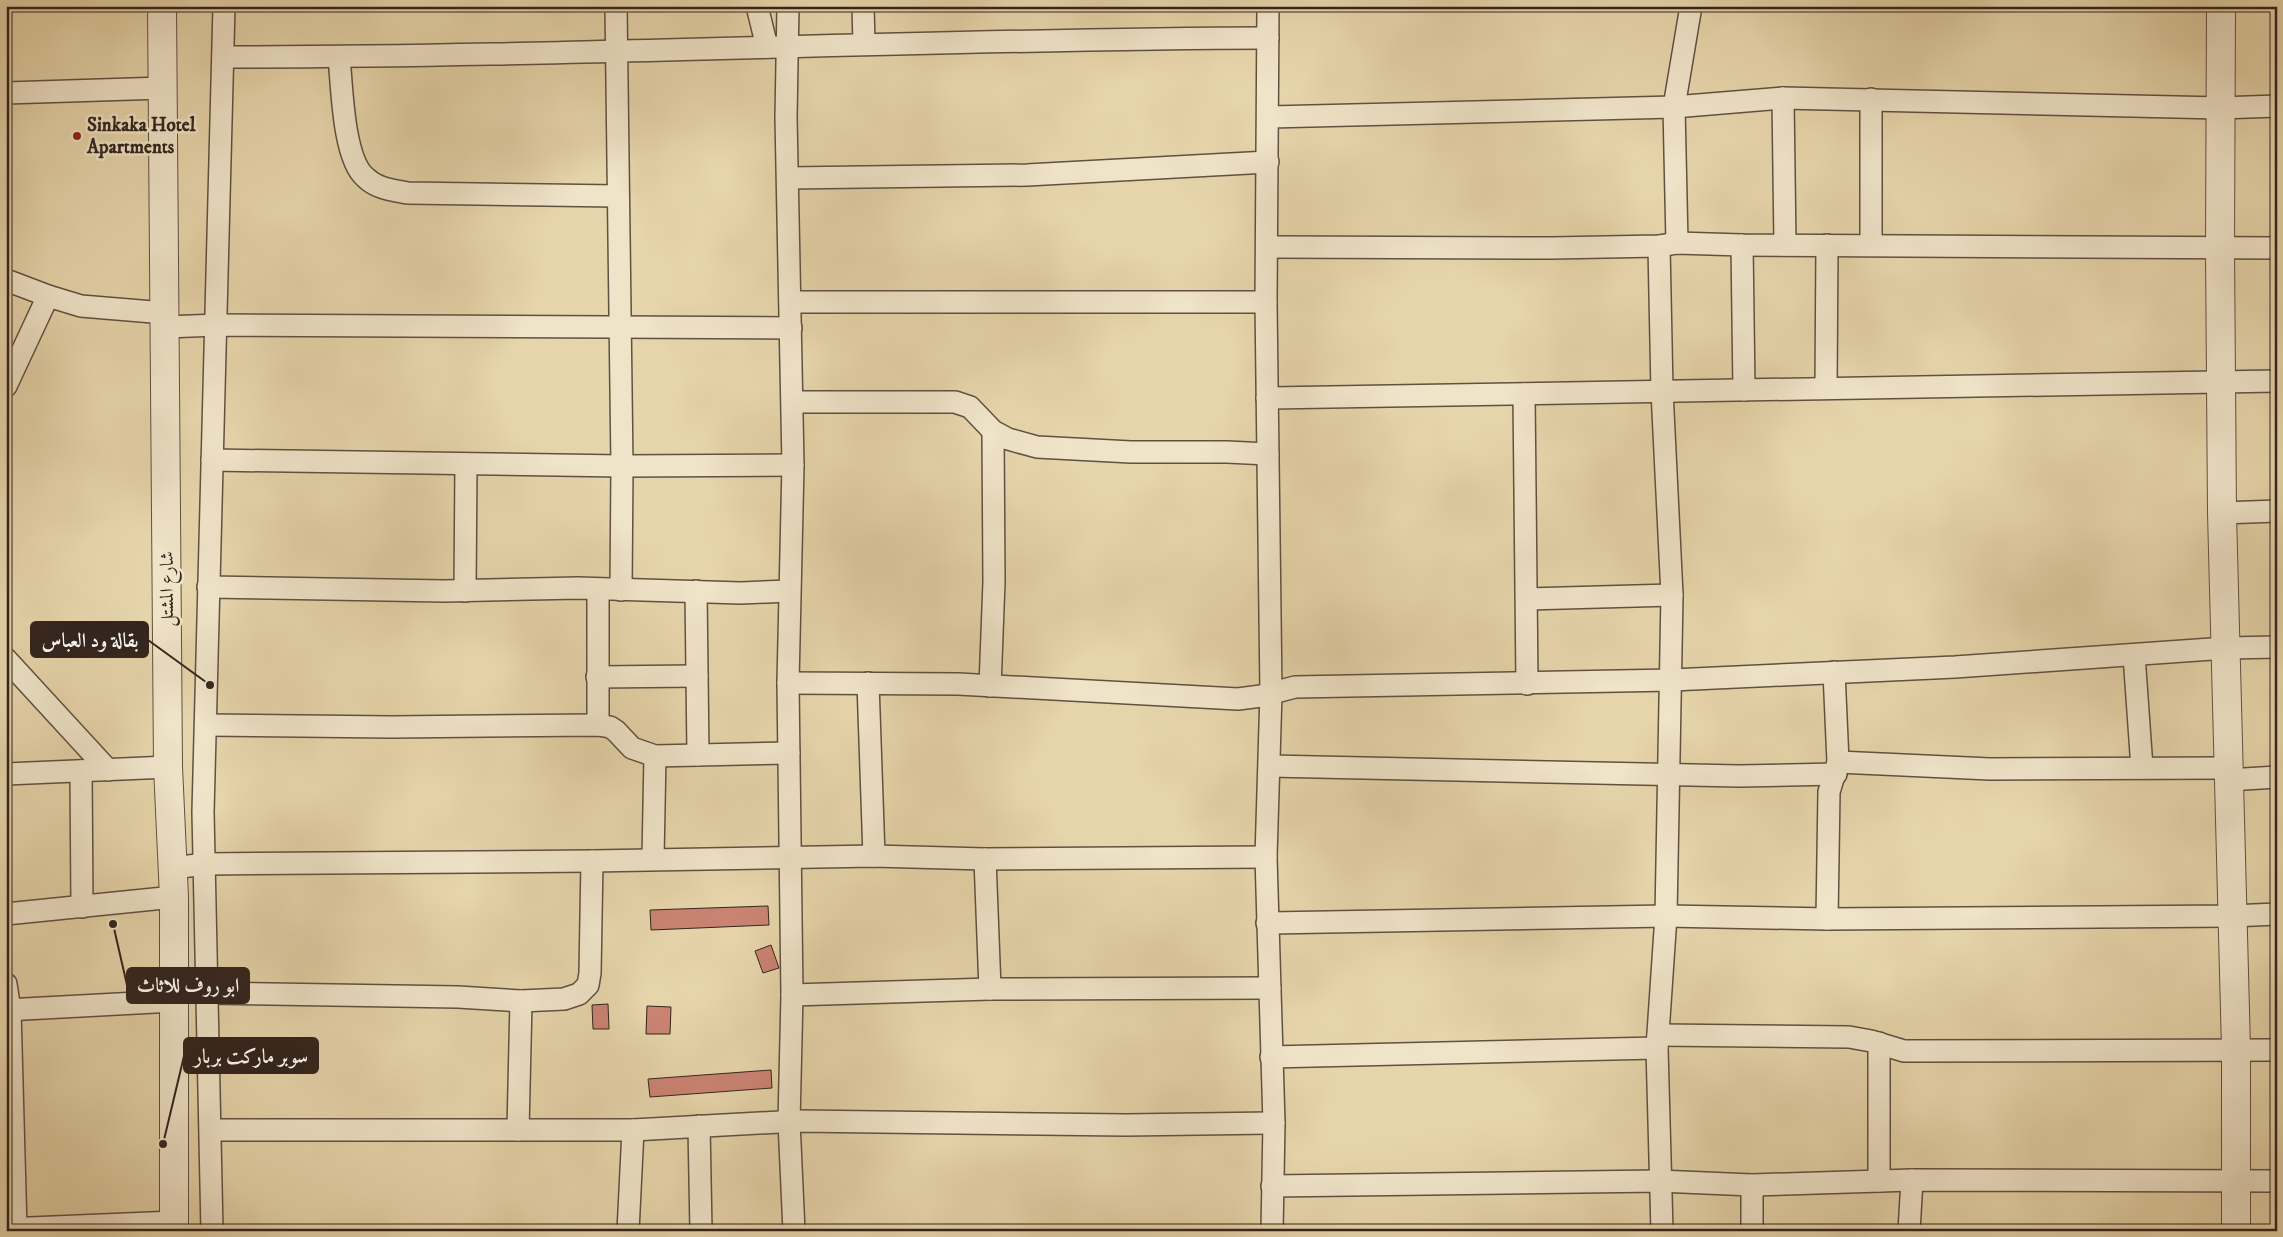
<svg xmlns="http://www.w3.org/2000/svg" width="2283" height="1237" viewBox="0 0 2283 1237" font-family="'IM FELL DW Pica',Amiri,serif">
<rect width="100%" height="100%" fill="#e6d4aa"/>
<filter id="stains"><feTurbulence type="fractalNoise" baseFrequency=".004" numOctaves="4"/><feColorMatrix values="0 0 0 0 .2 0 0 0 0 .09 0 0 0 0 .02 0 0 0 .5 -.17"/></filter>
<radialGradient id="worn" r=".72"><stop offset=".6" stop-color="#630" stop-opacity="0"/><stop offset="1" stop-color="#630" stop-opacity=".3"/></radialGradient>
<g fill="#ca8372" stroke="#33251e">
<path d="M 768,906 L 769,925 L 651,930 L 650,910 Z"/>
<path d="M 771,945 L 779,968 L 763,973 L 755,951 Z"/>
<path d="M 608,1004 L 609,1029 L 593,1029 L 592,1005 Z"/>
<path d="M 647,1006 L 671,1007 L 670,1034 L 646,1034 Z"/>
<path d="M 771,1070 L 772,1088 L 650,1097 L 648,1079 Z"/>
</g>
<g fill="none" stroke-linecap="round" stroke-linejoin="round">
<g stroke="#605141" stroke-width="24">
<g id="minor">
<path d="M 616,6 L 622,466 L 621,590"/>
<path d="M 757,6 L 767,47"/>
<path d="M 788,6 L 786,117 L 793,465 L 788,683 L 792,995 L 789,1122 L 794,1231"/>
<path d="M 863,6 L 864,44"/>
<path d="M 1268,6 L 1266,302 L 1271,693 L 1266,857 L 1274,1123 L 1272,1231"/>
<path d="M 223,57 C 572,57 920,39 1268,38"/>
<path d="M 339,57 C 342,86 343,158 365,177 C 377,189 392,190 408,193 L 618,196"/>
<path d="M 6,93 L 163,88"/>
<path d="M 1783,98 L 1785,245"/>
<path d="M 1268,117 L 1674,107 L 1783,98 L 2220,108 L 2277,106"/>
<path d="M 788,178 L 1027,175 L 1268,162"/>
<path d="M 1677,243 L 1674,107 L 1691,6"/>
<path d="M 1742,245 L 1744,390"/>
<path d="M 1871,245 L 1871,99"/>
<path d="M 1659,246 L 1662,391 L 1672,595 L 1666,916 L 1657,1048 L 1662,1231"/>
<path d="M 1268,247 L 1552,248 L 1659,246 L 1677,243 L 1742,245 L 2277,248"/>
<path d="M 6,280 L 48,296 L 81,306 L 165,313"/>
<path d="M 790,302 L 1266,302"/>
<path d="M 166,327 L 217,325 L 791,328"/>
<path d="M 6,386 L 48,296"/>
<path d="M 1826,388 L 1827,245"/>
<path d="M 1524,394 L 1527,684"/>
<path d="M 1267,398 L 2277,381"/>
<path d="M 793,402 L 955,402 L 970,407 L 993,431 L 1008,439 L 1037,447 L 1131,452 L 1227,452 L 1268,454"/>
<path d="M 212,460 L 622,466 L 793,465"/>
<path d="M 2222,513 L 2277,511"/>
<path d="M 208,587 L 445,591 L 578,588 L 741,593 L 789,591"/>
<path d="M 598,590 L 598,725"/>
<path d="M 465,591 L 466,464"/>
<path d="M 696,591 L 698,755"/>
<path d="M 1527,599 L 1672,595"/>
<path d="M 2134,655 L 2142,768"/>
<path d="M 6,659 L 108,770"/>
<path d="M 597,677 L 697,676"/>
<path d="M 788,683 L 958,684 L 1238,699 L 1261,696 L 1295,687 L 1672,680 L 1955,667 L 2226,648 L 2277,647"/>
<path d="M 868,683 L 874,856"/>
<path d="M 990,686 L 994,582 L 993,431"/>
<path d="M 207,725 L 392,727 L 598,725 L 610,727 L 616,731 L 632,748 L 655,756 L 789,753"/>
<path d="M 1838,762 L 1990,769 L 2227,768"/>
<path d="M 1270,766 L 1739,776 L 1836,774"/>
<path d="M 81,771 L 82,907"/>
<path d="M 6,774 L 168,767"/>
<path d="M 2228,780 L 2277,777"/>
<path d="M 653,858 L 655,756"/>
<path d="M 985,859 L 990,989"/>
<path d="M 173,868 L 205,864 L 592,861 L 874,856 L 985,859 L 1266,857"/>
<path d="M 6,914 L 174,897"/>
<path d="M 1827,919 L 1829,792 L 1838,762 L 1834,672"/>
<path d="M 1267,923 L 1666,916 L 1827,919 L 2231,916 L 2277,914"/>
<path d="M 6,984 L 10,1010 L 16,1229"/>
<path d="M 207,993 L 458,997 L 521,1001 L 564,999 L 579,994 L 588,985 L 590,973 L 592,861"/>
<path d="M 792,995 L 990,989 L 1270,988"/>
<path d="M 6,1010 L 174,1001"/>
<path d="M 1658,1035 L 1849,1037 L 1871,1041 L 1904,1051 L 2277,1050"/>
<path d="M 1879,1043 L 1879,1181"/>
<path d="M 1271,1057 L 1657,1048"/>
<path d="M 699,1126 L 701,1231"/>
<path d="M 211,1130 L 633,1130 L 798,1121 L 1126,1125 L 1274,1123"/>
<path d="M 518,1130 L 521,1001"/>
<path d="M 1272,1186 L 1659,1181 L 1752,1185 L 1912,1180 L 2277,1181"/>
<path d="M 6,1229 L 174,1222"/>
<path d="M 212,1231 L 203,812 L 224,6"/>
<path d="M 628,1231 L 633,1130"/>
<path d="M 1752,1231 L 1752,1185"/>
<path d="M 1909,1231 L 1912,1180"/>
</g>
</g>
<g stroke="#605141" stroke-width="30">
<g id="tertiary">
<path d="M 162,6 L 168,767 L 174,897 L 174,1231"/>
<path d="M 2221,6 L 2220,249 L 2222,513 L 2236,1049 L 2236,1231"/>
</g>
</g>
<use href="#minor" stroke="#efe3c8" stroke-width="21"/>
<use href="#tertiary" stroke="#efe3c8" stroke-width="28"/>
</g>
<circle fill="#8f2418" stroke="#efe3c8" stroke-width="2" cx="77" cy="136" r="5"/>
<g text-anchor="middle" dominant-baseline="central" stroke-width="5" stroke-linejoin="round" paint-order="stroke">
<g font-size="19" font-weight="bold" fill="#33251e" stroke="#efe3c8" text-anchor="start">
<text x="87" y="125">Sinkaka Hotel<tspan x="87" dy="22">Apartments</tspan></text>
</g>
<g font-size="19" fill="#33251e" stroke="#efe3c8">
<text transform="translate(167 589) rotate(-90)">شارع المشتل</text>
</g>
</g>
<path fill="none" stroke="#33251e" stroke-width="2" d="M210 685L148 640M113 924L127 985M163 1144L184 1056"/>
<g fill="#33251e" stroke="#efe3c8" stroke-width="2">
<circle cx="210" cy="685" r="5"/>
<circle cx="113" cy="924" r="5"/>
<circle cx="163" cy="1144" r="5"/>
</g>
<g fill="#33251e" stroke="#33251e" stroke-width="2">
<rect x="31" y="622" width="117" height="35" rx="5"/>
<rect x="127" y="968" width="122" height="35" rx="5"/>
<rect x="184" y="1038" width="134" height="35" rx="5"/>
</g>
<g font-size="20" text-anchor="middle" font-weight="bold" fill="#fff">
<text x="90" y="647">بقالة ود العباس</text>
<text x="188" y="992">ابو روف للاثاث</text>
<text x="251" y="1063">سوبر ماركت بربار</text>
</g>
<rect width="2283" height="1237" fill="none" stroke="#e6d4aa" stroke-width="25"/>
<rect x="8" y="8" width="2268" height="1222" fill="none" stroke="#33251e" stroke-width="2.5"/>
<rect x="12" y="12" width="2258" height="1212" fill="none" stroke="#33251e"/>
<rect width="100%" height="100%" filter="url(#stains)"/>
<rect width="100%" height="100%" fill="url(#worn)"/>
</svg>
